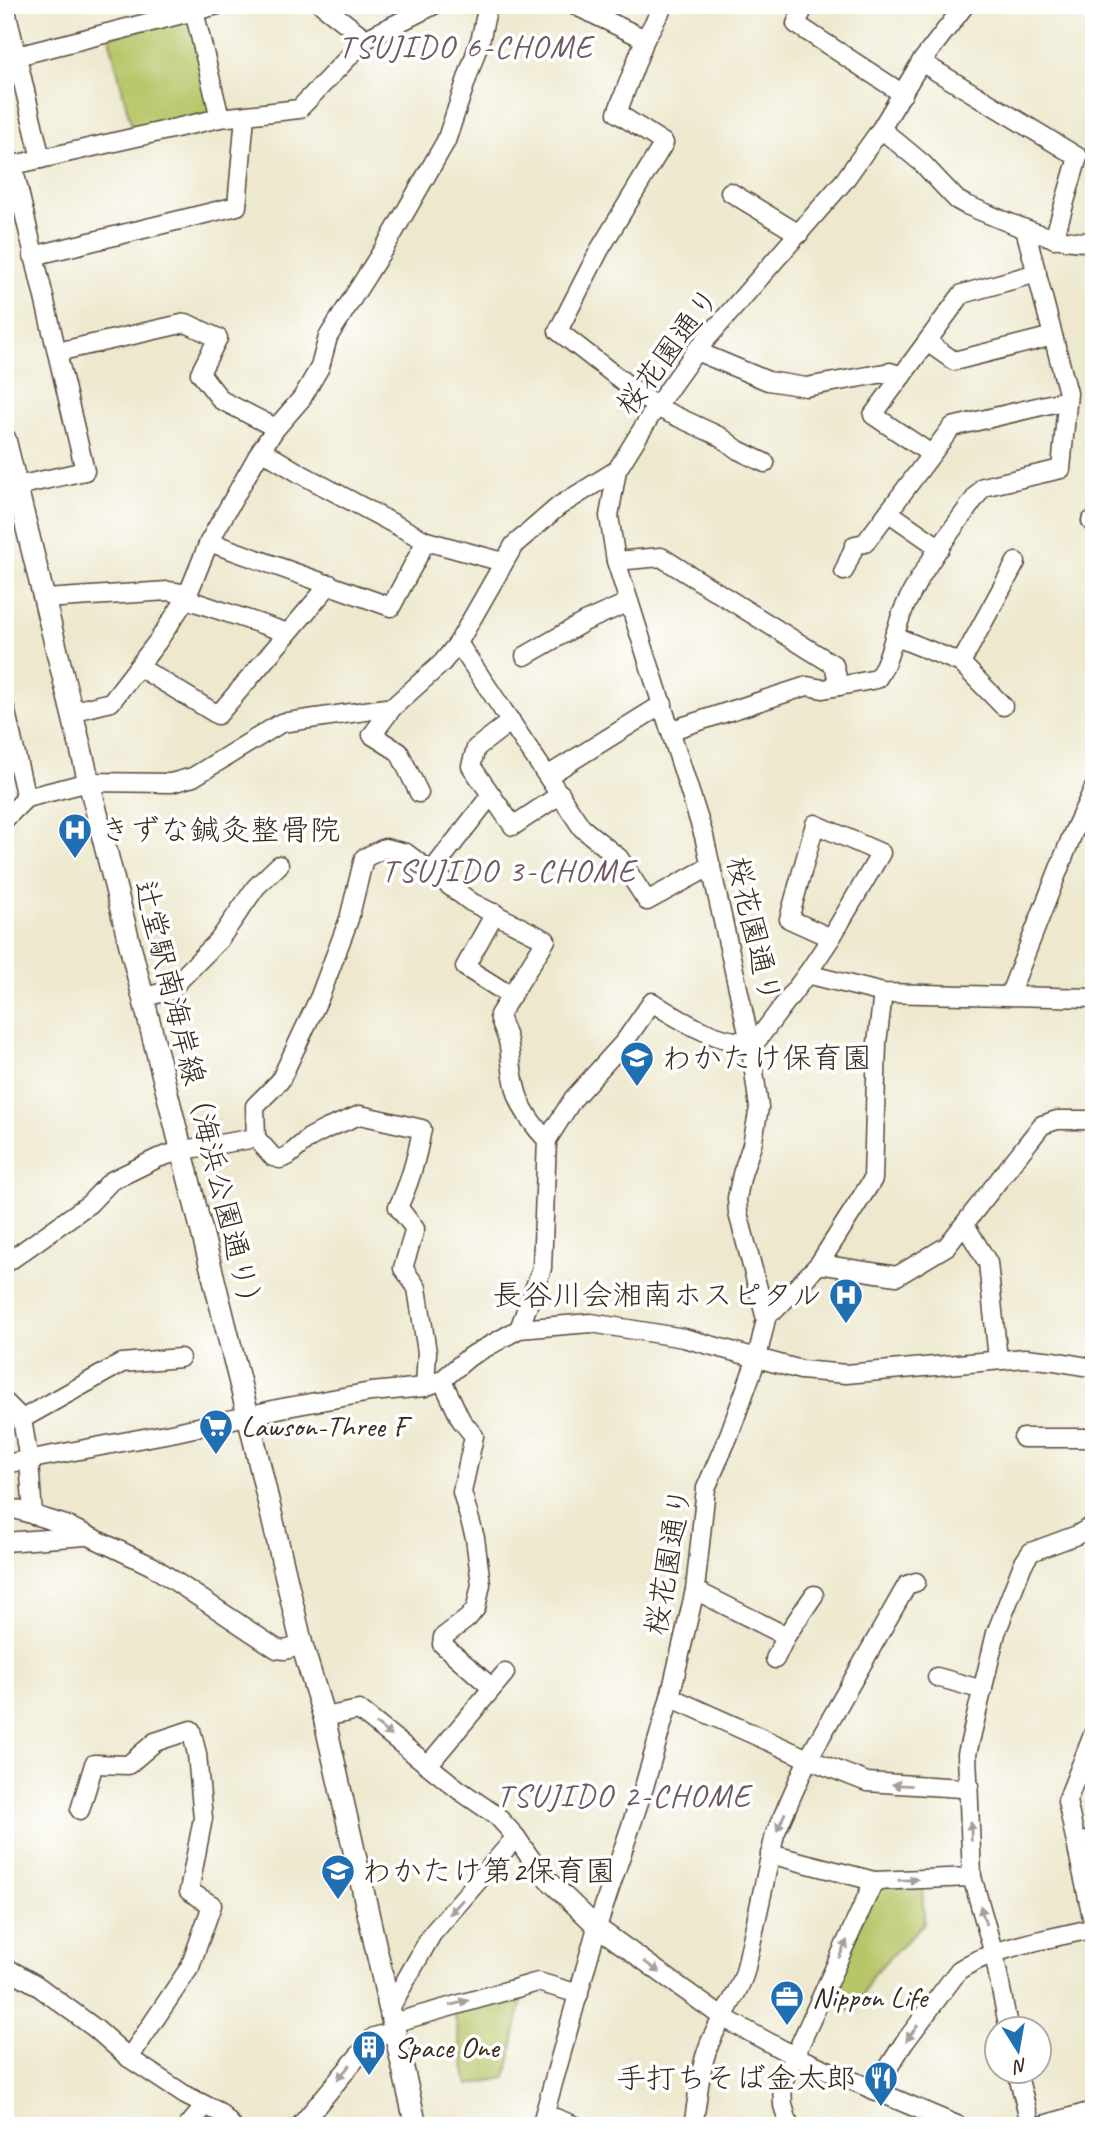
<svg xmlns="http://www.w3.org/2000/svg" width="1099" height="2131" viewBox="0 0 1099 2131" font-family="Caveat,'Klee One',sans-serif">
<rect width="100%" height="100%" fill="#fff"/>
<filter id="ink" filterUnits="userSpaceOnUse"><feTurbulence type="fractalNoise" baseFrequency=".0143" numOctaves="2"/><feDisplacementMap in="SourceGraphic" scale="14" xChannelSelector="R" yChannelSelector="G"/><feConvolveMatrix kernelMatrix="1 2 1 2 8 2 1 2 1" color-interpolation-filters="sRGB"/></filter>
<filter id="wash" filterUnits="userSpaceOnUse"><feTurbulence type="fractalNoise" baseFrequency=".00686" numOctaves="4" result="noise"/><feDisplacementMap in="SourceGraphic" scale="28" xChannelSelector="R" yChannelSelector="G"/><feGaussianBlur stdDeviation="1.57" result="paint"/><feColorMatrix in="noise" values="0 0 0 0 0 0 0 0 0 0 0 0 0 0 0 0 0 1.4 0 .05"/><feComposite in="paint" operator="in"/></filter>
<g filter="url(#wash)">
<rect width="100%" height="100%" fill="#ede8ce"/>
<g fill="#b7c669" stroke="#797844" stroke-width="2">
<path d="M 191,18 L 214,115 L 133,132 L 109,37 Z"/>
<path d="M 922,1884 L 924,1923 L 873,1974 L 855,2013 L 826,2000 L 877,1886 Z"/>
<path d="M 524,1992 L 506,2078 L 468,2085 L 454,2012 Z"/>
</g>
</g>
<g filter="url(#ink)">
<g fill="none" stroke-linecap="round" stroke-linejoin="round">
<g stroke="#564638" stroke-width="21">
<g id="minor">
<path d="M 322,5 L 366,39"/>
<path d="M 574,5 L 645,39"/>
<path d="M 664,5 L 645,39 L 617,113 L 664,143 L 600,249 L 558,331 L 656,407 L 721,437 L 738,450 L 765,463"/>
<path d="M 805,5 L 796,24 L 903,94"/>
<path d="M 5,6 L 41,159"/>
<path d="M 194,11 L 220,118"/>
<path d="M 17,56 L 218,5"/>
<path d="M 921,62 L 1078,157 L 1054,239"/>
<path d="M 881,129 L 922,163 L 957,200 L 966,205 C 1007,221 1049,244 1094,242"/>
<path d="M 13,166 L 85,471 L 17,486"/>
<path d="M 5,167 L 220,118 L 299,109 L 366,39 L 434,5"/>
<path d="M 730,192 L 799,234"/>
<path d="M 33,256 L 237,206 L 245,116"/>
<path d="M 927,342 L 954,361 L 1053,336"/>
<path d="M 696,351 L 768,381 L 806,387 L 890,372 L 902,376"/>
<path d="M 57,352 L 186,323 L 218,338 L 200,373 L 221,400 L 276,428"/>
<path d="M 261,450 L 299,473 L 426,541 L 503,562"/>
<path d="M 931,454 L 873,415 L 962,294 L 1037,273"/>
<path d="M 888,512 L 940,548"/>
<path d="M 1091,521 L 1094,520"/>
<path d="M 209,542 L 391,607 L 426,541"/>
<path d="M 616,561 L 661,557 L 834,665 L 839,686"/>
<path d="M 844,571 L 855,545 L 865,543 L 952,427 L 1067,400"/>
<path d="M 45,599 L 168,591 L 188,594"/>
<path d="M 186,599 L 288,633"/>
<path d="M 894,636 L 961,663 L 1003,706"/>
<path d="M 458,643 L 582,828 L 619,858 L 647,901 L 711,866"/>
<path d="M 525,656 L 584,622 L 629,602"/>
<path d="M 961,663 L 1016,562"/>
<path d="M 139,667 L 218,715 L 330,584"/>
<path d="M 5,708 L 26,798"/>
<path d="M 71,709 L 83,709 L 111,702 L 158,641 L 186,599 L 209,542 L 261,450 L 276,428 L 302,398 L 320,367 L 328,337 L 391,237 L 446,141 L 481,37 L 488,5"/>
<path d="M 511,721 L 476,748 L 471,766 L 513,826 L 561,794"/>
<path d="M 672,730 L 807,686 L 823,689 L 877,679 C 892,657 894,628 906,604 C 926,562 956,525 983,487 L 1061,469 L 1068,393 L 1025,229"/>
<path d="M 549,775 L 663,704"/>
<path d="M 419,793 L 399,752 L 372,735 L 393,707 L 442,663 L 458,643 L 514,545 L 559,506 L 617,470"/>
<path d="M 5,819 L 26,798 L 89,782 L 171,783 L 193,777 L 281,723 L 393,707"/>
<path d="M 431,872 L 491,795"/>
<path d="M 495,913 L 465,967 L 511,996"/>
<path d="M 807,974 L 883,993 L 1094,998"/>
<path d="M 1009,996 L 1073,833 L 1094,788"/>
<path d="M 144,997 L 169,991 L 219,940 L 256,887 L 279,865"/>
<path d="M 256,1138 L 255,1106 L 280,1081 L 320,996 L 349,919 L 364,858 L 385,848 L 406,853 L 471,902 L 546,940 L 499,1015 C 501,1025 508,1036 509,1046 C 514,1088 516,1108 547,1140"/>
<path d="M 965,1225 L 988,1263 L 998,1359"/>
<path d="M 5,1264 L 89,1204 L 111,1181 L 158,1158 L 183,1150 L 256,1138 L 273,1157 L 280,1159 L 288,1156 L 309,1138 L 326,1129 L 360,1115 L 422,1129 C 417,1157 411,1181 398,1207 L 415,1229 L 403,1268 L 417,1288 L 427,1352 L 425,1387"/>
<path d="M 819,1264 L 897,1276 L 947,1246 L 1042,1125 L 1057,1120 L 1094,1120"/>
<path d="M 766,1312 L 775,1310 L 819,1264 L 873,1179 L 877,1043 L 883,993"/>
<path d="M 519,1329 L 542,1268 L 547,1140 L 573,1099 L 625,1041 L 652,1002 C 676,1018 729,1051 758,1039 L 807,974 L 831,938 L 881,853 L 815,824 L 789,919 L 831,938"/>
<path d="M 442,1380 L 461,1420 L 474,1436 L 462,1492 L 475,1538 L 481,1584 L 476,1608 L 468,1618 L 443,1637 L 442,1644 L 492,1688"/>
<path d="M 5,1402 L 22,1419 L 29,1461 L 33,1515"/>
<path d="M 22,1419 L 122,1363 L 180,1358"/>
<path d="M 1023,1438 L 1094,1438"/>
<path d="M 5,1464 L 176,1432 L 282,1408 L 371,1392 L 425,1387 L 442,1380 L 469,1357 L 519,1329 L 566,1325 L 591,1323 L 684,1338 L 801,1370 L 846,1374 L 1025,1358 L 1054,1361 L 1094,1368"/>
<path d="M 5,1506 L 66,1525 L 152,1566 L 277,1649 L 285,1650 L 302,1645"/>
<path d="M 5,1542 L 85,1536"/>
<path d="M 695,1590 L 786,1636"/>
<path d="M 775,1659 L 786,1636 L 814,1595"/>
<path d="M 937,1677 L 983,1690"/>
<path d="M 670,1697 L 808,1759 L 867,1782 L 961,1788 L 969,1785"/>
<path d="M 324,1717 L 359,1710 L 459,1790 L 497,1816 L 516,1837 L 540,1872 L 597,1927 L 722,2017 L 794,2056 L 959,2126"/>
<path d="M 1094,1732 L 1067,1801 L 1094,1926"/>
<path d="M 429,1764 L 505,1673"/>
<path d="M 80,1810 L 94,1764 L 128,1765 L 155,1742 L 191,1730 L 197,1754 L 203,1818 L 189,1891 L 212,1905 L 190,1967 L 129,2058"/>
<path d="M 1076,1843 L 1094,1839"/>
<path d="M 770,1854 L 874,1881 L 972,1877"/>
<path d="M 5,1967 L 35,1984 L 96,2029 L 129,2058 L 185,2095 L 219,2112 L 232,2126"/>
<path d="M 390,2008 L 432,1934 L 516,1837"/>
<path d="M 393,2023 L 538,1982 L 579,1994"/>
<path d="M 1009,2030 L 994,1954 L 972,1877 L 967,1754 L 996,1633 L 1023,1564 L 1031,1552 L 1077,1535 L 1094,1525"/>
<path d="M 1017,2072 L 1031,2126"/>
<path d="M 874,2090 L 904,2043 L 959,1970 C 996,1946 1051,1939 1094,1928"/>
<path d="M 545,2114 L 576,2126"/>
<path d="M 188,2126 L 205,2106"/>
<path d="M 300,2126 L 374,2037 L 395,2031"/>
<path d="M 541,2126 L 597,1927 L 644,1787 L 670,1697 L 695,1590 L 706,1488 L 729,1435 L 757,1358 L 766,1319 L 738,1213 L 737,1198 L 742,1174 L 752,1145 L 759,1108 L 750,1042 L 704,836 L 616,561 L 609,516 L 617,470 L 656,407 L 696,351 L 844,181 L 881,129 L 921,62 L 965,5"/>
<path d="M 693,2126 C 698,2099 699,2070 709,2045 C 719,2019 737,1998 745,1972 L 775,1834 L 808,1759 L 907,1585 L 916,1582"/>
<path d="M 789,2126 L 783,2105 L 782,2084 L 874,1881"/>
</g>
</g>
<g stroke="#564638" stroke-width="24">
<g id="tertiary">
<path d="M 5,439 L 89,782 L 248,1415 L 302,1645 L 324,1717 L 416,2126"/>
<path d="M 1045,2126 L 1094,2112"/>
</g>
</g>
<use href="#minor" stroke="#fff" stroke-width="18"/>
<use href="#tertiary" stroke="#fff" stroke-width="21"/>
</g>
<defs><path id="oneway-solid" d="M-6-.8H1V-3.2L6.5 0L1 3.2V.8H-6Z" transform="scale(1.75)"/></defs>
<g fill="#a79f9a">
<use href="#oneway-solid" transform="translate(384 1730) rotate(38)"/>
<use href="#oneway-solid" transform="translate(902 1785) rotate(-177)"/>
<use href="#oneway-solid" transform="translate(781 1822) rotate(114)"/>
<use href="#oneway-solid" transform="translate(971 1831) rotate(-92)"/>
<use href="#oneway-solid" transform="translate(908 1880) rotate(-2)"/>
<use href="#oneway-solid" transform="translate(456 1907) rotate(132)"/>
<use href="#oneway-solid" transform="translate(983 1915) rotate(-106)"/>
<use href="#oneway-solid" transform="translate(843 1949) rotate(-65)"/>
<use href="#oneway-solid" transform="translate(652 1967) rotate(36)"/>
<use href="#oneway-solid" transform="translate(459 2003) rotate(-15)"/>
<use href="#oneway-solid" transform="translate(912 2033) rotate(126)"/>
<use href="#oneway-solid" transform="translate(344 2072) rotate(130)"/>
</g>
</g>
<defs>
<g id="hospital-pin" transform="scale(1.75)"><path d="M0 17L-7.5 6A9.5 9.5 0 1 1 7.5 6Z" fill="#1f6fb2" stroke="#fff"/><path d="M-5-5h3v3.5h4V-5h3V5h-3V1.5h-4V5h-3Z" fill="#fff"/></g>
<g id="school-pin" transform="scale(1.75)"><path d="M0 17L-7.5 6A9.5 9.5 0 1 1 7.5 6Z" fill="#1f6fb2" stroke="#fff"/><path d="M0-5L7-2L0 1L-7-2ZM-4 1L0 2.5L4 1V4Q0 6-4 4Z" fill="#fff"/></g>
<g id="supermarket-pin" transform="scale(1.75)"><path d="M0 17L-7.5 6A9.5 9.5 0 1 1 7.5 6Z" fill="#1f6fb2" stroke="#fff"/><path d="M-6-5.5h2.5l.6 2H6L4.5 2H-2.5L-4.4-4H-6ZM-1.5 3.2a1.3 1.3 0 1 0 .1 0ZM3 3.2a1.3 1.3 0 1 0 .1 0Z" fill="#fff"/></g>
<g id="office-pin" transform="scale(1.75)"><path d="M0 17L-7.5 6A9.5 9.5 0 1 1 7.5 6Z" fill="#1f6fb2" stroke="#fff"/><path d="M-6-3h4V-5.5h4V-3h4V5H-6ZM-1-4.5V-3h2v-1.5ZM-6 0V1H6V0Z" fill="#fff"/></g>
<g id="building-pin" transform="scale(1.75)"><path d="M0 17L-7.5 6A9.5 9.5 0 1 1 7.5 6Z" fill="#1f6fb2" stroke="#fff"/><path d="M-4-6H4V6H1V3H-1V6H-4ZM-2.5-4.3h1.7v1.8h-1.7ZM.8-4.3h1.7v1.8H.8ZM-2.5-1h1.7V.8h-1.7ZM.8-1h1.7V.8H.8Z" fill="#fff"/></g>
<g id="restaurant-pin" transform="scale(1.75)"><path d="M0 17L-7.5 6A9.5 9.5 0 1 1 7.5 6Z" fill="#1f6fb2" stroke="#fff"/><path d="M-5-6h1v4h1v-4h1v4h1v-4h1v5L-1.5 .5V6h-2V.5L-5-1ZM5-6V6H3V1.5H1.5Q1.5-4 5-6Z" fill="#fff"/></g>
</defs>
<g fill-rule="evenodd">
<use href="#hospital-pin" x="75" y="830"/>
<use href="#school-pin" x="637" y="1058"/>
<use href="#hospital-pin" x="846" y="1295"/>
<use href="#supermarket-pin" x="216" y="1426"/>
<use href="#school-pin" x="338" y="1871"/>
<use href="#office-pin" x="787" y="1997"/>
<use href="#building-pin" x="369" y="2047"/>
<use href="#restaurant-pin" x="881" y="2078"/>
</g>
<g text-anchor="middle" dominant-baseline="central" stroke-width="7" stroke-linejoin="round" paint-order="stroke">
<g font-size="30" fill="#3b2a1e" stroke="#fff">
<text transform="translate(668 351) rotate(-53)">桜花園通り</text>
<text transform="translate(754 930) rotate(77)">桜花園通り</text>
<text transform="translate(199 1099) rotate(76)">辻堂駅南海岸線（海浜公園通り）</text>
<text transform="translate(668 1561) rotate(-80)">桜花園通り</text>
</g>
<g font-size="30" fill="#3b2a1e" stroke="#fff" text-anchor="start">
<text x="100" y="830">きずな鍼灸整骨院</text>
<text x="662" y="1058">わかたけ保育園</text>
<text x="822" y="1295" text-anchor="end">長谷川会湘南ホスピタル</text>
<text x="241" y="1426">Lawson-Three F</text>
<text x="362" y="1871">わかたけ第2保育園</text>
<text x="812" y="1997">Nippon Life</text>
<text x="394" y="2047">Space One</text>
<text x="856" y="2078" text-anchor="end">手打ちそば金太郎</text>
</g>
<g font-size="32" letter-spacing="2" fill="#715864" stroke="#fff">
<text x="466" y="46">TSUJIDO 6-CHOME</text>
<text x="509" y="870">TSUJIDO 3-CHOME</text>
<text x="624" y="1795">TSUJIDO 2-CHOME</text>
</g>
</g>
<rect width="1099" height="2131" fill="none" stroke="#fff" stroke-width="28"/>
<g transform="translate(1018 2050) rotate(169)"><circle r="33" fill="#ffffff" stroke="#b1aaa5" stroke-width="2"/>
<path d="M0-5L12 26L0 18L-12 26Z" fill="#1f6fb2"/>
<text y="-10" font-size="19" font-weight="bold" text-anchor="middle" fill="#3b2a1e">N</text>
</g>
</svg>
